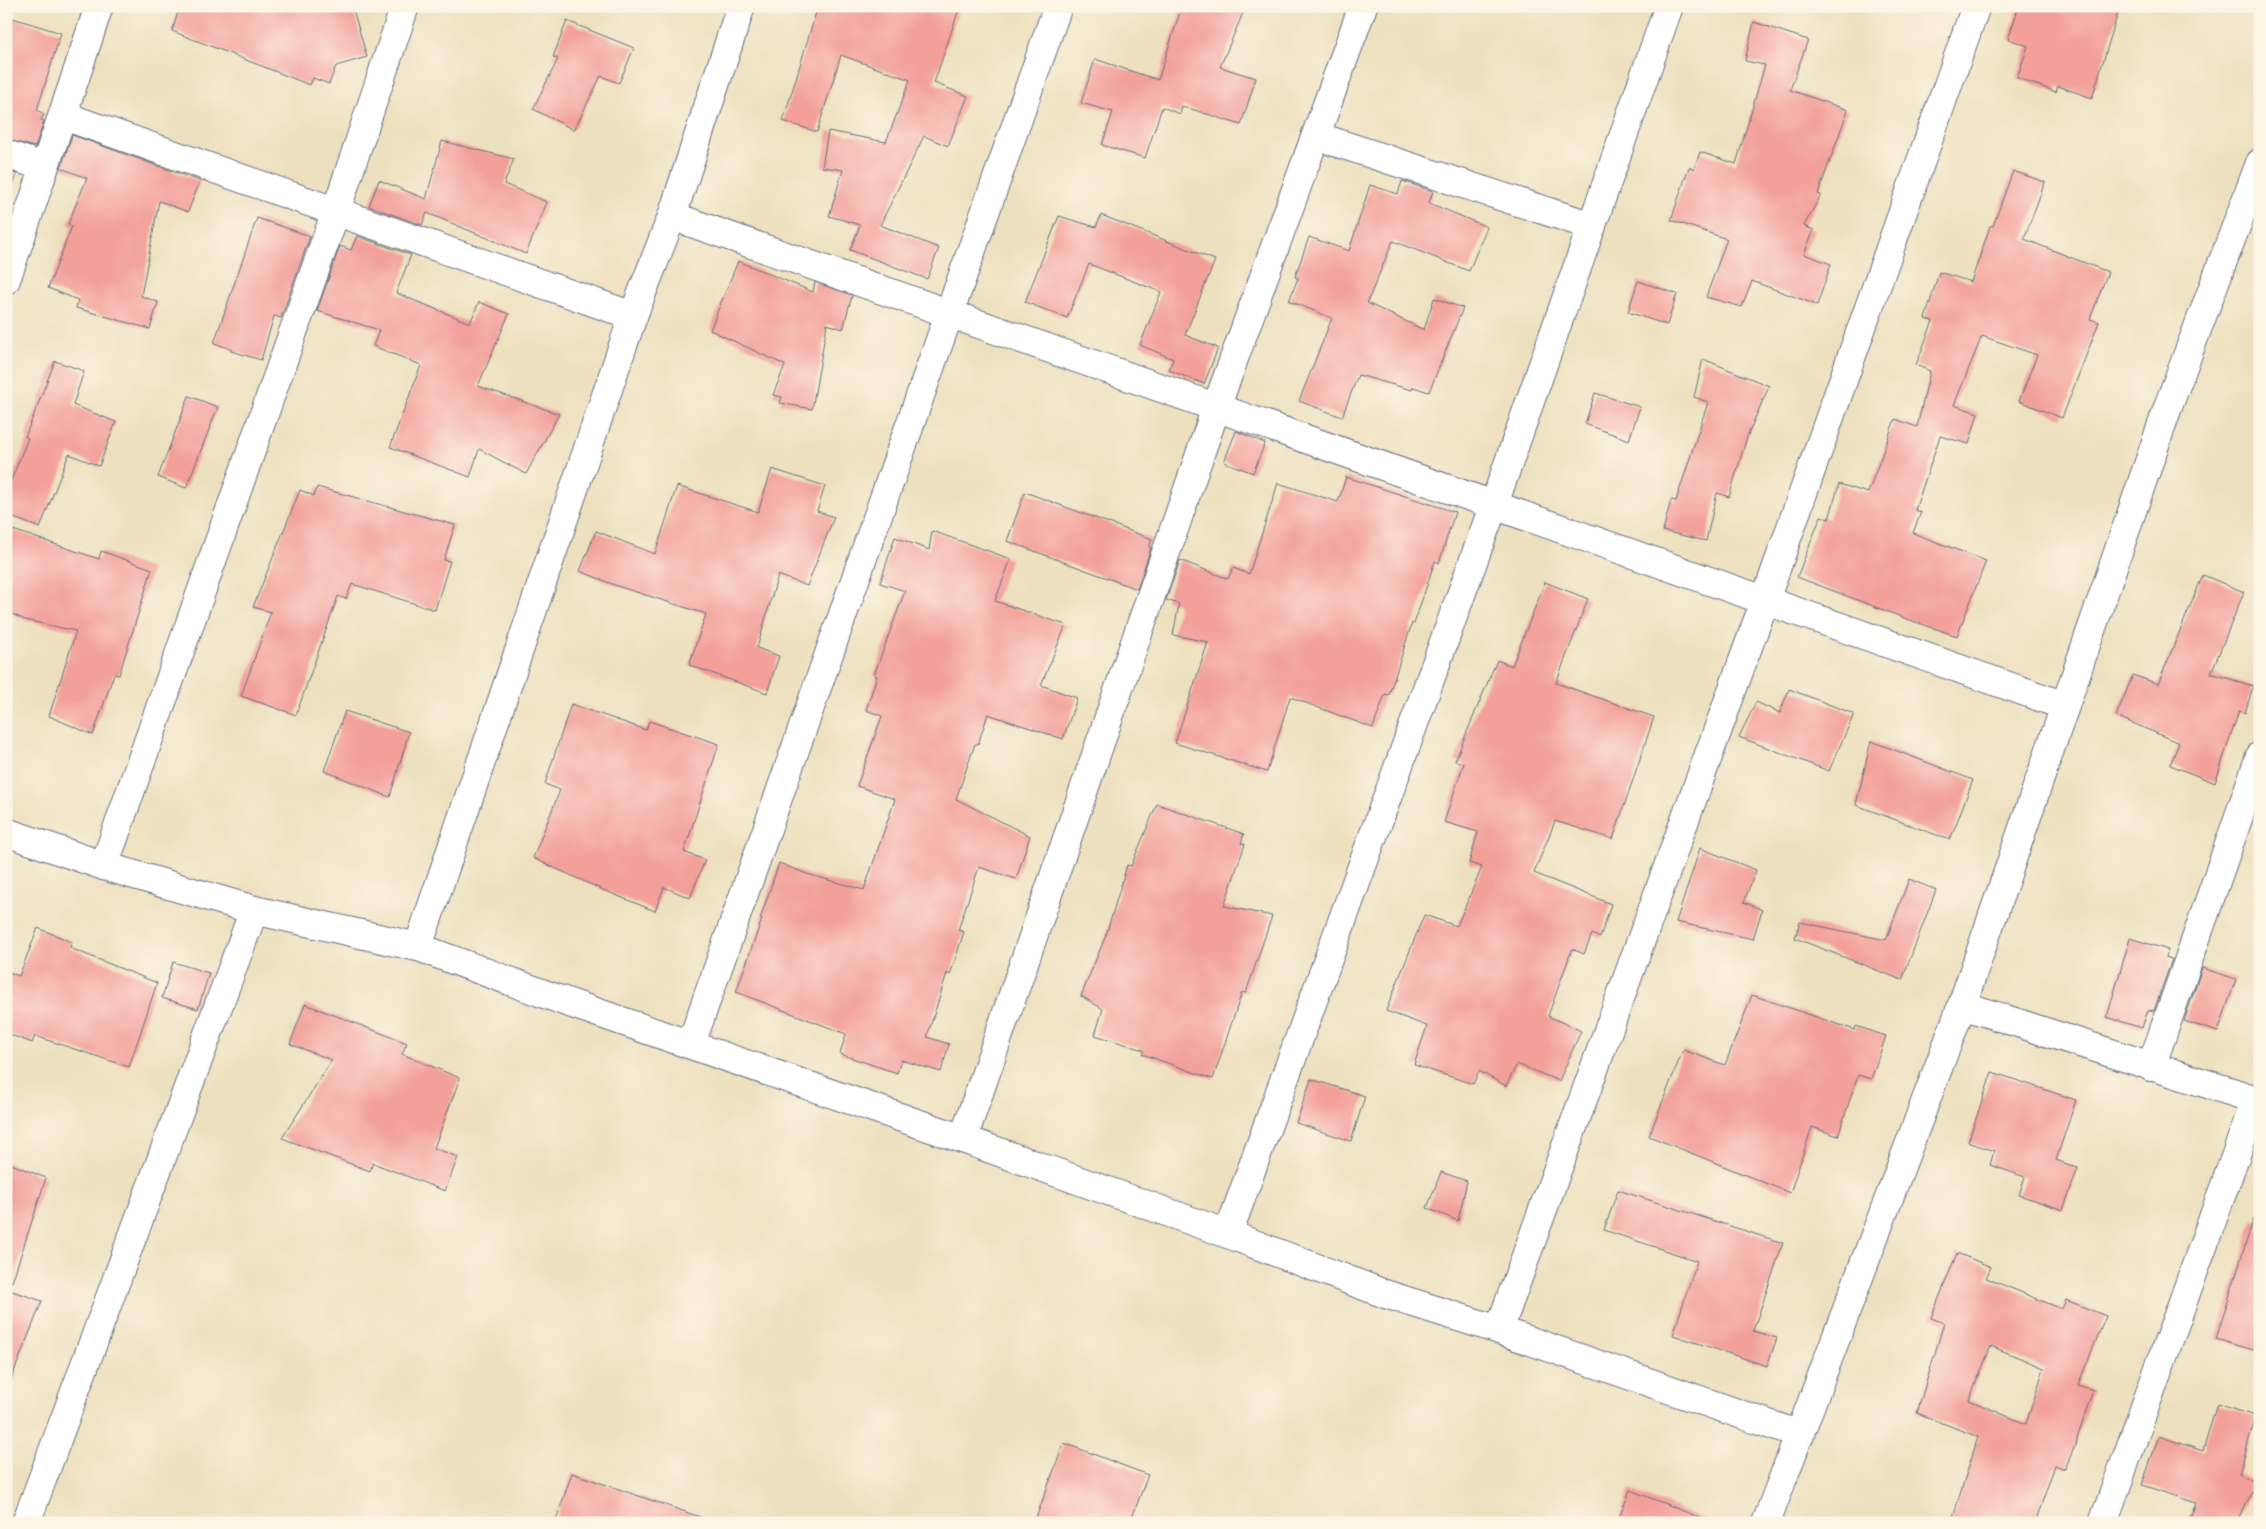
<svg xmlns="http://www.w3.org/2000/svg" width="2266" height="1529" viewBox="0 0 2266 1529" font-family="'Sorts Mill Goudy',serif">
<rect width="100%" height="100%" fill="#fcf5e5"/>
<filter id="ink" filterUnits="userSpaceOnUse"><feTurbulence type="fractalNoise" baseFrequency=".02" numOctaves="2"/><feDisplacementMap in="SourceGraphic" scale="10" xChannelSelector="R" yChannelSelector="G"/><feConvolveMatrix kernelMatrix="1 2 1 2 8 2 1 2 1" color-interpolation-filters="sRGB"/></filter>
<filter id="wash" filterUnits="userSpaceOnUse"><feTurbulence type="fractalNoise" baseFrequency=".0096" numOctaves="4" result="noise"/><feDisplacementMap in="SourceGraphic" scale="20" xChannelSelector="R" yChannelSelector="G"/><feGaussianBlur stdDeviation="1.12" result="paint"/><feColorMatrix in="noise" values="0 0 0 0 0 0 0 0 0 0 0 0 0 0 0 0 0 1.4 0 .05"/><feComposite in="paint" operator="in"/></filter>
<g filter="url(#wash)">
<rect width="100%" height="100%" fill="#ede0be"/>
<g id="blocks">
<g fill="#f3a09b" fill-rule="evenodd">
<path d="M 180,6 L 352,6 L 367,57 L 336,66 L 329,84 L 313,78 L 310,85 L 172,31 Z"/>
<path d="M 818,6 L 960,6 L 934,83 L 968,96 L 948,146 L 924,136 L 880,225 L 939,248 L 927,279 L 850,250 L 860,225 L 829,216 L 843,170 L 822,167 L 828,131 L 886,142 L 910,80 L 841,55 L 817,132 L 783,121 Z"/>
<path d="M 1182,6 L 1246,6 L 1220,67 L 1256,78 L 1241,125 L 1182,106 L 1180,114 L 1162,107 L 1145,158 L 1102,145 L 1113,112 L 1081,103 L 1095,59 L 1158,80 Z"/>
<path d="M 2019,6 L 2120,6 L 2092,98 L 2058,86 L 2056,92 L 2017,78 L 2028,46 L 2008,39 Z"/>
<path d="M 6,16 L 61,33 L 37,110 L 44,114 L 41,120 L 44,121 L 35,147 L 6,139 Z"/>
<path d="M 567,21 L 634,48 L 619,83 L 601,76 L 574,130 L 533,109 L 558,59 L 553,57 Z"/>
<path d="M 1754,22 L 1808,40 L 1790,90 L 1848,110 L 1818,194 L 1821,195 L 1804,226 L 1814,230 L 1804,254 L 1831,264 L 1817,305 L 1752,281 L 1742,307 L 1706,297 L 1727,239 L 1671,220 L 1689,167 L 1694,169 L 1700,152 L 1736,164 L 1765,65 L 1745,61 Z"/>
<path d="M 72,135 L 200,181 L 188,212 L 159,201 L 141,296 L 158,302 L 150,329 L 76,308 L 78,300 L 48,288 L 72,226 L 68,224 L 87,178 L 61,168 Z"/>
<path d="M 442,141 L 514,159 L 504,184 L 547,202 L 526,254 L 427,213 L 422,225 L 369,206 L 379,180 L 426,199 Z"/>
<path d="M 6,171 L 17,174 L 13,185 L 6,184 Z"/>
<path d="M 2013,171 L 2045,182 L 2024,239 L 2108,272 L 2090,319 L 2099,322 L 2062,418 L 2019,401 L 2037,355 L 1982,336 L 1954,405 L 1978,413 L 1969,444 L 1940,436 L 1915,510 L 1921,512 L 1913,533 L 1986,561 L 1957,636 L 1907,619 L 1797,577 L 1821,516 L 1829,519 L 1839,484 L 1868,493 L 1895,419 L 1917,427 L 1930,371 L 1916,365 L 1933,321 L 1925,319 L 1939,272 L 1971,282 L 1990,226 L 1993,226 Z"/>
<path d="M 1402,181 L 1433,191 L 1429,203 L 1487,227 L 1469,271 L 1393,241 L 1367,303 L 1424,330 L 1434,298 L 1463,308 L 1429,392 L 1413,387 L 1412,390 L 1358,375 L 1342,417 L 1299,401 L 1332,318 L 1289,301 L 1298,278 L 1295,277 L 1309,237 L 1349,251 L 1370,185 L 1398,194 Z"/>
<path d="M 1101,215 L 1215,260 L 1185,335 L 1218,348 L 1204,384 L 1169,370 L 1173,359 L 1140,345 L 1161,292 L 1089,264 L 1067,318 L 1025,302 L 1059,216 L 1096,227 Z"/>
<path d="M 257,218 L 310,236 L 281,318 L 274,316 L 261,360 L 231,351 L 231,349 L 214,343 Z"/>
<path d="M 357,236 L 411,255 L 396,293 L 470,323 L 479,302 L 509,314 L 478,386 L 559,414 L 526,474 L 479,449 L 470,477 L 390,447 L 421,365 L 373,346 L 379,330 L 317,311 L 340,246 L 351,250 Z"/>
<path d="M 738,261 L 813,292 L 815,282 L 852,295 L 843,329 L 827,324 L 812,409 L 780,403 L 782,397 L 773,395 L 785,365 L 710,330 Z"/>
<path d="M 1638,281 L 1677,294 L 1667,325 L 1628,312 Z"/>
<path d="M 1703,359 L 1769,386 L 1747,437 L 1729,497 L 1717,493 L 1706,541 L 1663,531 L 1671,500 L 1676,501 L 1708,402 L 1694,397 Z"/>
<path d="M 55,361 L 84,371 L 73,405 L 116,422 L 99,466 L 69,454 L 40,528 L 6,515 L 6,493 L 28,438 L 25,437 Z"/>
<path d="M 1595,393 L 1640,407 L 1629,440 L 1585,424 Z"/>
<path d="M 189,396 L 218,407 L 186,488 L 158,477 Z"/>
<path d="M 1236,431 L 1265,443 L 1253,473 L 1224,462 Z"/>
<path d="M 772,469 L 825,486 L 817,511 L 834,517 L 807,586 L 778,575 L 757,648 L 779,656 L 767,693 L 689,665 L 706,614 L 617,586 L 580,571 L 596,531 L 655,554 L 677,486 L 758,512 Z"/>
<path d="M 1346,477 L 1455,512 L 1439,563 L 1435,561 L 1414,624 L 1412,623 L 1389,695 L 1385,694 L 1373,728 L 1290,697 L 1267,772 L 1175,743 L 1208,642 L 1173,635 L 1179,604 L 1166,600 L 1180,560 L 1228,579 L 1233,568 L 1249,574 L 1278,483 L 1338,502 Z"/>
<path d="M 317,487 L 455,525 L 444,560 L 450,561 L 435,610 L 352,584 L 346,599 L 338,596 L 296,715 L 241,696 L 271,612 L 253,607 L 300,490 L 314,496 Z"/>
<path d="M 1025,492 L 1152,539 L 1149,547 L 1151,548 L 1137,589 L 1007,541 Z"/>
<path d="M 13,530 L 99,559 L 101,551 L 152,569 L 119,675 L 114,674 L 93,735 L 49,716 L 76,631 L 25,620 L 6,611 L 6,551 Z"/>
<path d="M 932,531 L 1011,559 L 995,601 L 1066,625 L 1041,685 L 1077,698 L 1063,739 L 988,714 L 978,744 L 975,744 L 956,799 L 1030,836 L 1016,879 L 979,867 L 958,930 L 964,932 L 950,975 L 947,973 L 927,1037 L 949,1044 L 941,1072 L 901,1060 L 897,1073 L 840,1054 L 846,1034 L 736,992 L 762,919 L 760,919 L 779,863 L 807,874 L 864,890 L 895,799 L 857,786 L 882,716 L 866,710 L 877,676 L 874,675 L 905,591 L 880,583 L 895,537 L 929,550 Z"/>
<path d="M 2203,575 L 2244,592 L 2211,673 L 2253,686 L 2245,713 L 2239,711 L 2215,783 L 2170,765 L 2179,743 L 2116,716 L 2133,675 L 2158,684 Z"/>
<path d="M 1545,582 L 1588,599 L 1556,683 L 1654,717 L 1613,839 L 1555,821 L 1534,873 L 1611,904 L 1600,938 L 1592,934 L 1584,954 L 1572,949 L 1548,1016 L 1581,1031 L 1559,1081 L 1517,1064 L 1506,1086 L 1479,1071 L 1473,1084 L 1414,1065 L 1427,1026 L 1386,1011 L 1424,915 L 1457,926 L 1482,867 L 1469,863 L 1478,832 L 1444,822 L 1464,763 L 1455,761 L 1497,660 L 1512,666 Z"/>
<path d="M 1789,689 L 1854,714 L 1829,771 L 1739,737 L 1756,702 L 1780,713 Z"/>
<path d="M 571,704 L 646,730 L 649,721 L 719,744 L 684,852 L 705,860 L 690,898 L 664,887 L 655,911 L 603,890 L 533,858 L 560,790 L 545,784 Z"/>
<path d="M 345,711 L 409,732 L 390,797 L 324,771 Z"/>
<path d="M 1871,741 L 1973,780 L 1950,840 L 1856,805 Z"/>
<path d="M 1157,804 L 1244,834 L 1241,843 L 1245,844 L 1224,906 L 1272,916 L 1246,993 L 1242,992 L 1213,1079 L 1142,1054 L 1144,1050 L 1095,1035 L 1103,1009 L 1081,996 L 1106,935 L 1127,865 L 1131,866 Z"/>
<path d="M 1700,848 L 1756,870 L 1744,902 L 1762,910 L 1753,939 L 1676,922 Z"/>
<path d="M 1909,879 L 1936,890 L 1902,980 L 1795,938 L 1800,922 L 1886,940 Z"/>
<path d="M 38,928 L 72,942 L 70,948 L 157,983 L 129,1067 L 35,1036 L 32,1043 L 6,1033 L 6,971 L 19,976 Z"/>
<path d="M 2130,938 L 2168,950 L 2165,957 L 2172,959 L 2154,1011 L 2148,1010 L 2142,1028 L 2107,1017 Z"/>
<path d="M 173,962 L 209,973 L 198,1009 L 162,998 Z"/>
<path d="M 2202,968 L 2236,979 L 2218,1032 L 2184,1021 Z"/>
<path d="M 1752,995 L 1855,1030 L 1856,1026 L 1886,1036 L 1871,1079 L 1858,1075 L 1838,1136 L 1812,1127 L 1790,1193 L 1649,1136 L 1683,1050 L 1725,1065 Z"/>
<path d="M 305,1004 L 407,1043 L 402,1054 L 460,1078 L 434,1148 L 458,1157 L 445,1191 L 373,1163 L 370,1171 L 282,1138 L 332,1060 L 290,1044 Z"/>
<path d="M 1992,1072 L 2076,1100 L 2056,1160 L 2078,1168 L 2063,1210 L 2019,1195 L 2025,1177 L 1990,1165 L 1994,1151 L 1968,1142 Z"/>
<path d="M 1311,1079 L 1365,1096 L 1351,1141 L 1296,1123 Z"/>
<path d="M 6,1162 L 46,1178 L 12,1282 L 6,1281 Z"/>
<path d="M 1441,1172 L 1467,1181 L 1458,1221 L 1427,1208 Z"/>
<path d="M 1618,1190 L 1783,1243 L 1753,1331 L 1777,1338 L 1767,1366 L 1673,1335 L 1697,1261 L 1604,1230 Z"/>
<path d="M 2253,1220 L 2260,1221 L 2260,1352 L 2216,1339 Z"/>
<path d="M 1957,1253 L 1991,1267 L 1986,1278 L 2062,1309 L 2066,1300 L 2106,1316 L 2078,1385 L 2093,1390 L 2074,1448 L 2065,1469 L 2055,1465 L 2035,1523 L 1951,1523 L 1978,1437 L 1917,1413 L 1944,1323 L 1931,1318 ZM 1991,1346 L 2044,1368 L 2026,1424 L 1969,1400 Z"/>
<path d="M 6,1289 L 42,1301 L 8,1387 L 6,1386 Z"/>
<path d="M 2217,1404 L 2256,1416 L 2239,1474 L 2256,1482 L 2238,1523 L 2188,1523 L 2196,1503 L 2142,1485 L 2159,1436 L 2203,1451 Z"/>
<path d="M 1064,1443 L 1148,1475 L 1130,1523 L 1034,1523 Z"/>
<path d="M 572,1473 L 703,1518 L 702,1523 L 555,1523 Z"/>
<path d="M 1630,1490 L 1709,1521 L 1709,1523 L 1617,1523 Z"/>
</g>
</g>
</g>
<g filter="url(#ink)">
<use href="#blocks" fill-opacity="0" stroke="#646d80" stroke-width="1"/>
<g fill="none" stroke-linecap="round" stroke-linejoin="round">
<g stroke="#646d80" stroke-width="30">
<g id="street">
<path d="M 64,116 L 633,316"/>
<path d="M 1316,136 L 1592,226"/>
<path d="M 6,154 L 44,167"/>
<path d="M 672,216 C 1137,376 1599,546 2065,706"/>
<path d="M 6,280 C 37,189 69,98 99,6"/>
<path d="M 6,832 L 104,866 L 254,910 L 418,947 L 558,999 L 963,1139 L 1228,1234 L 1385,1294 L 1499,1330 L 1800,1435"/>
<path d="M 104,866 L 336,211 L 405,6"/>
<path d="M 418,947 L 633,316 L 672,216 L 741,6"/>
<path d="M 1962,1005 L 2260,1101"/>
<path d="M 691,1044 L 1058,6"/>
<path d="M 2151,1067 L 2260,756"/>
<path d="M 963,1139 L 1216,408 L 1363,6"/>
<path d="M 1228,1234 L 1493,507 L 1669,6"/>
<path d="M 1499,1330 L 1764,603 L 1976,6"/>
<path d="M 26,1523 L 254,910"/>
<path d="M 1766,1523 L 1962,1005 L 2169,404 L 2260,163"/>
<path d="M 2103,1523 L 2256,1099"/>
</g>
</g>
<use href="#street" stroke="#fff" stroke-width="28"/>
</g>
</g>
<rect width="2266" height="1529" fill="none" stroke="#fcf5e5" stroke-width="25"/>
</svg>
